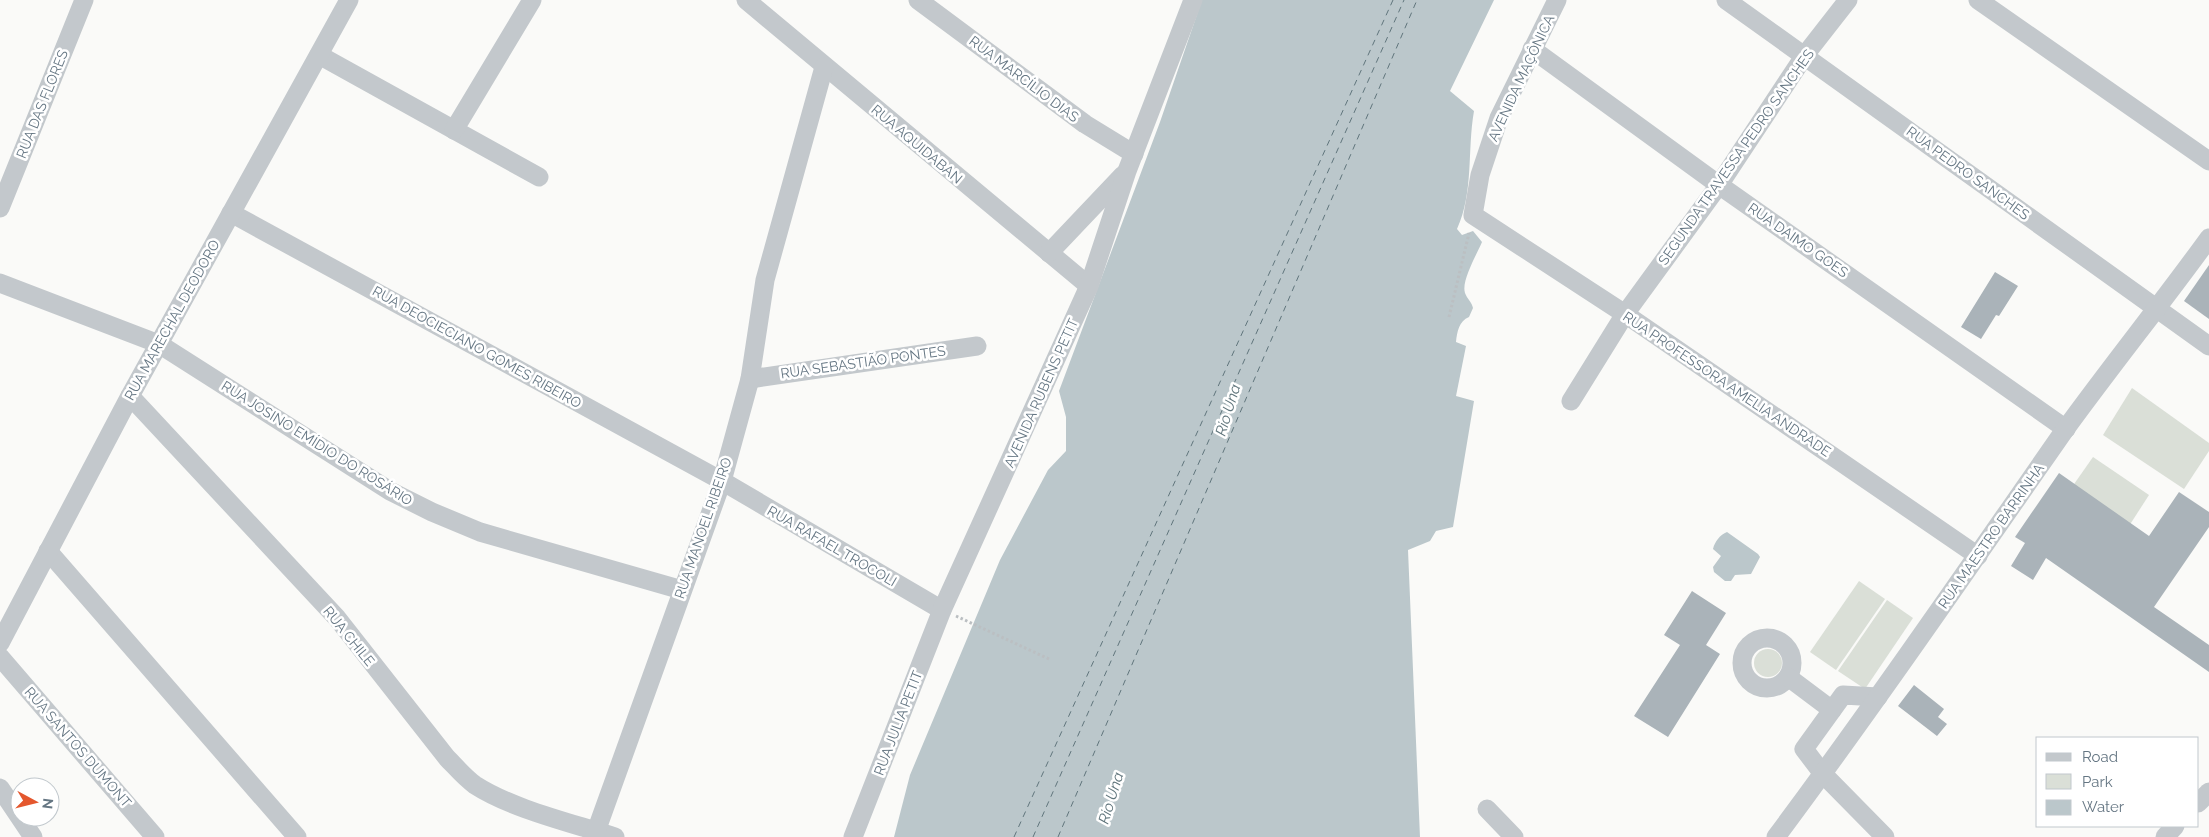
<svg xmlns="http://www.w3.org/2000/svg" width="2209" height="837" viewBox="0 0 2209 837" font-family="Raleway,sans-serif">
<rect width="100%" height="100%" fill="#fafaf8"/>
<g fill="#dadfd7">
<path d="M 2132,388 L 2209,443 L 2209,451 L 2184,489 L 2103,435 Z"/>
<path d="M 2093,457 L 2149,495 L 2129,526 L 2072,487 Z"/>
<path d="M 1859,581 L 1885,599 L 1836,670 L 1810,652 Z"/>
<path d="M 1887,600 L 1913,618 L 1865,689 L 1838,671 Z"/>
<circle cx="1768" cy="663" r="14"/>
</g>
<g fill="#bbc7cb">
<path d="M 1202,0 L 1494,0 L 1450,91 L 1474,111 C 1467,151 1474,192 1457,229 L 1462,235 L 1473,231 L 1482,242 C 1477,254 1461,281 1465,293 C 1467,299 1472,302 1473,308 L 1469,317 C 1459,321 1457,332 1456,342 L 1466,346 L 1456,396 L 1474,401 L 1453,527 L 1436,531 L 1430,541 L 1408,550 L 1420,837 L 894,837 L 910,775 L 1000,560 L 1048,470 L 1066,451 L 1066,417 L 1059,391 L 1160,122 Z"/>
<path d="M 1727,532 L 1758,554 L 1760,557 L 1751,574 L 1735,575 L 1731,581 L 1725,581 L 1714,572 L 1713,567 L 1721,556 L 1713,549 C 1715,541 1720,535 1727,532 Z"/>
</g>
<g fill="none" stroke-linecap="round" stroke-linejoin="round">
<g stroke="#60757c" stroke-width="1" stroke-dasharray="6 5" stroke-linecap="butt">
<path d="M 1014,837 L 1393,0"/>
<path d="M 1033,837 L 1404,0"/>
<path d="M 1058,837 L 1417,0"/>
</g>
</g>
<g fill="#aab3b9">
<path d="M 2209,265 L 2209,319 L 2184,301 Z"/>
<path d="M 1995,272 L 2018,286 L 1999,316 L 1996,315 L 1981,339 L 1961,327 Z"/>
<path d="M 2059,473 L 2149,536 L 2179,492 L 2209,512 L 2209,527 L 2154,607 L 2209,645 L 2209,672 L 2046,558 L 2033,580 L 2011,566 L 2025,543 L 2015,537 Z"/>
<path d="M 1692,591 L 1726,613 L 1706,645 L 1720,654 L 1668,737 L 1634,716 L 1680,645 L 1664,635 Z"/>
<path d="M 1914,685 L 1944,709 L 1938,717 L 1947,724 L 1937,736 L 1898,706 Z"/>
</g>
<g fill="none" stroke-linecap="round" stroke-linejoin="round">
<g stroke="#bbbfc2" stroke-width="3" stroke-dasharray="2.5 2.5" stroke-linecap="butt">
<path d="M 1449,317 L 1469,233"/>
<path d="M 956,616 L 1049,659"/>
</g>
<g stroke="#c3c8cc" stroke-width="19">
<path d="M 746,0 L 1089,286"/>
<path d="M 918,0 L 1085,124 L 1134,154"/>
<path d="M 1557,0 L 1499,118 L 1480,175 L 1473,215 L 1625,314 L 1978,556"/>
<path d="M 1726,0 L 2209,346"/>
<path d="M 1978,0 L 2209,161"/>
<path d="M 1532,49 L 1719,185 L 2066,429"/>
<path d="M 319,55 L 539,177"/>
<path d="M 454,130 L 532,0"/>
<path d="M 0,208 L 84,0"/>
<path d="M 231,213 L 722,481 L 942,610"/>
<path d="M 1049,253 L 1123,175"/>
<path d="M 0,283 L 159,344 L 390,491 L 432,512 L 480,532 L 682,590"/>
<path d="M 750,379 L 977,346"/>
<path d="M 130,396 L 337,618 L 447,758 C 456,767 464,777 475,785 C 512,809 572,823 615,837"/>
<path d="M 1571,401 L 1625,314 L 1719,185 L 1805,55 L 1848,0"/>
<path d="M 48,551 L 297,837"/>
<circle cx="1767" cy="663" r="25"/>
<path d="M 0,643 L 130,396 L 349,0"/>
<path d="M 0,657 L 155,837"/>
<path d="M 1788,677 L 1832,710"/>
<path d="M 1878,697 L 1843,695 L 1804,749 L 1823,774 L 1885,837"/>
<path d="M 0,788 L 33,837"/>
<path d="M 2198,803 L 2209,792"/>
<path d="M 1487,809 L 1514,837"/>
<path d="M 594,837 L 722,481 L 750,379 L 765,280 L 824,67"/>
<path d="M 853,837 L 942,610 L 1089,286 L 1127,171 L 1193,0"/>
<path d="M 1776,837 C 1875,704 1969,567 2064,431 C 2111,366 2162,303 2209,238"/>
<path d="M 2165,837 L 2175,826"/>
</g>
</g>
<g text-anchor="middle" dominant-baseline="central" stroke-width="5" stroke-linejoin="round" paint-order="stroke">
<g font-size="14" fill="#657683" stroke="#fff">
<text transform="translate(1521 78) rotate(-65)">AVENIDA MAÇÔNICA</text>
<text transform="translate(1024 79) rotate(37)">RUA MARCÍLIO DIAS</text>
<text transform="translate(42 104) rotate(-68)">RUA DAS FLORES</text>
<text transform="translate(917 144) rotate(40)">RUA AQUIDABAN</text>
<text transform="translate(1736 157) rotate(-55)">SEGUNDA TRAVESSA PEDRO SANCHES</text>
<text transform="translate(1968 173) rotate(36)">RUA PEDRO SANCHES</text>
<text transform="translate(1798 240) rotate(35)">RUA DAIMO GOES</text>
<text transform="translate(172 320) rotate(-61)">RUA MARECHAL DEODORO</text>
<text transform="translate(477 347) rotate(29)">RUA DEOCIECIANO GOMES RIBEIRO</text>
<text transform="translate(863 362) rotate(-8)">RUA SEBASTIÃO PONTES</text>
<text transform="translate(1727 384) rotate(34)">RUA PROFESSORA AMELIA ANDRADE</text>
<text transform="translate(1041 393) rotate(-66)">AVENIDA RUBENS PETIT</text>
<text transform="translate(317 443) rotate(32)">RUA JOSINO EMÍDIO DO ROSÁRIO</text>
<text transform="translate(703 528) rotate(-71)">RUA MANOEL RIBEIRO</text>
<text transform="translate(1991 536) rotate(-55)">RUA MAESTRO BARRINHA</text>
<text transform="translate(832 546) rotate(30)">RUA RAFAEL TROCOLI</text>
<text transform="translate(349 636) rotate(51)">RUA CHILE</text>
<text transform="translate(898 723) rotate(-69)">RUA JULIA PETIT</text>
<text transform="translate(78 747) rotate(49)">RUA SANTOS DUMONT</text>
</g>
<g font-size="15" font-style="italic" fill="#60757c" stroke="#fff">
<text transform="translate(1228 410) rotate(-73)">Rio Una</text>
<text transform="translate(1111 798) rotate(-73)">Rio Una</text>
</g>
</g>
<rect x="2036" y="737" width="162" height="90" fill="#ffffff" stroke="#c1c8cd"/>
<rect x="2046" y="753" width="25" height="8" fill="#c3c8cc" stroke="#c1c8cd"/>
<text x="2082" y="762" font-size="15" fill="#657683">Road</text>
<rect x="2046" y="774" width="25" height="15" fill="#dadfd7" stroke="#c1c8cd"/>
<text x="2082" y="787" font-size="15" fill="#657683">Park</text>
<rect x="2046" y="800" width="25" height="15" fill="#bbc7cb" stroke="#c1c8cd"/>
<text x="2082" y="812" font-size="15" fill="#657683">Water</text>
<g transform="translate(35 802) rotate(97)"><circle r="24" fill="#ffffff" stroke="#c1c8cd"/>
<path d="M0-4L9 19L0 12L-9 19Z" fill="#e4572e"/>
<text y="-8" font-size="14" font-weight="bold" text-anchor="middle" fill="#657683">N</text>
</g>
</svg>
